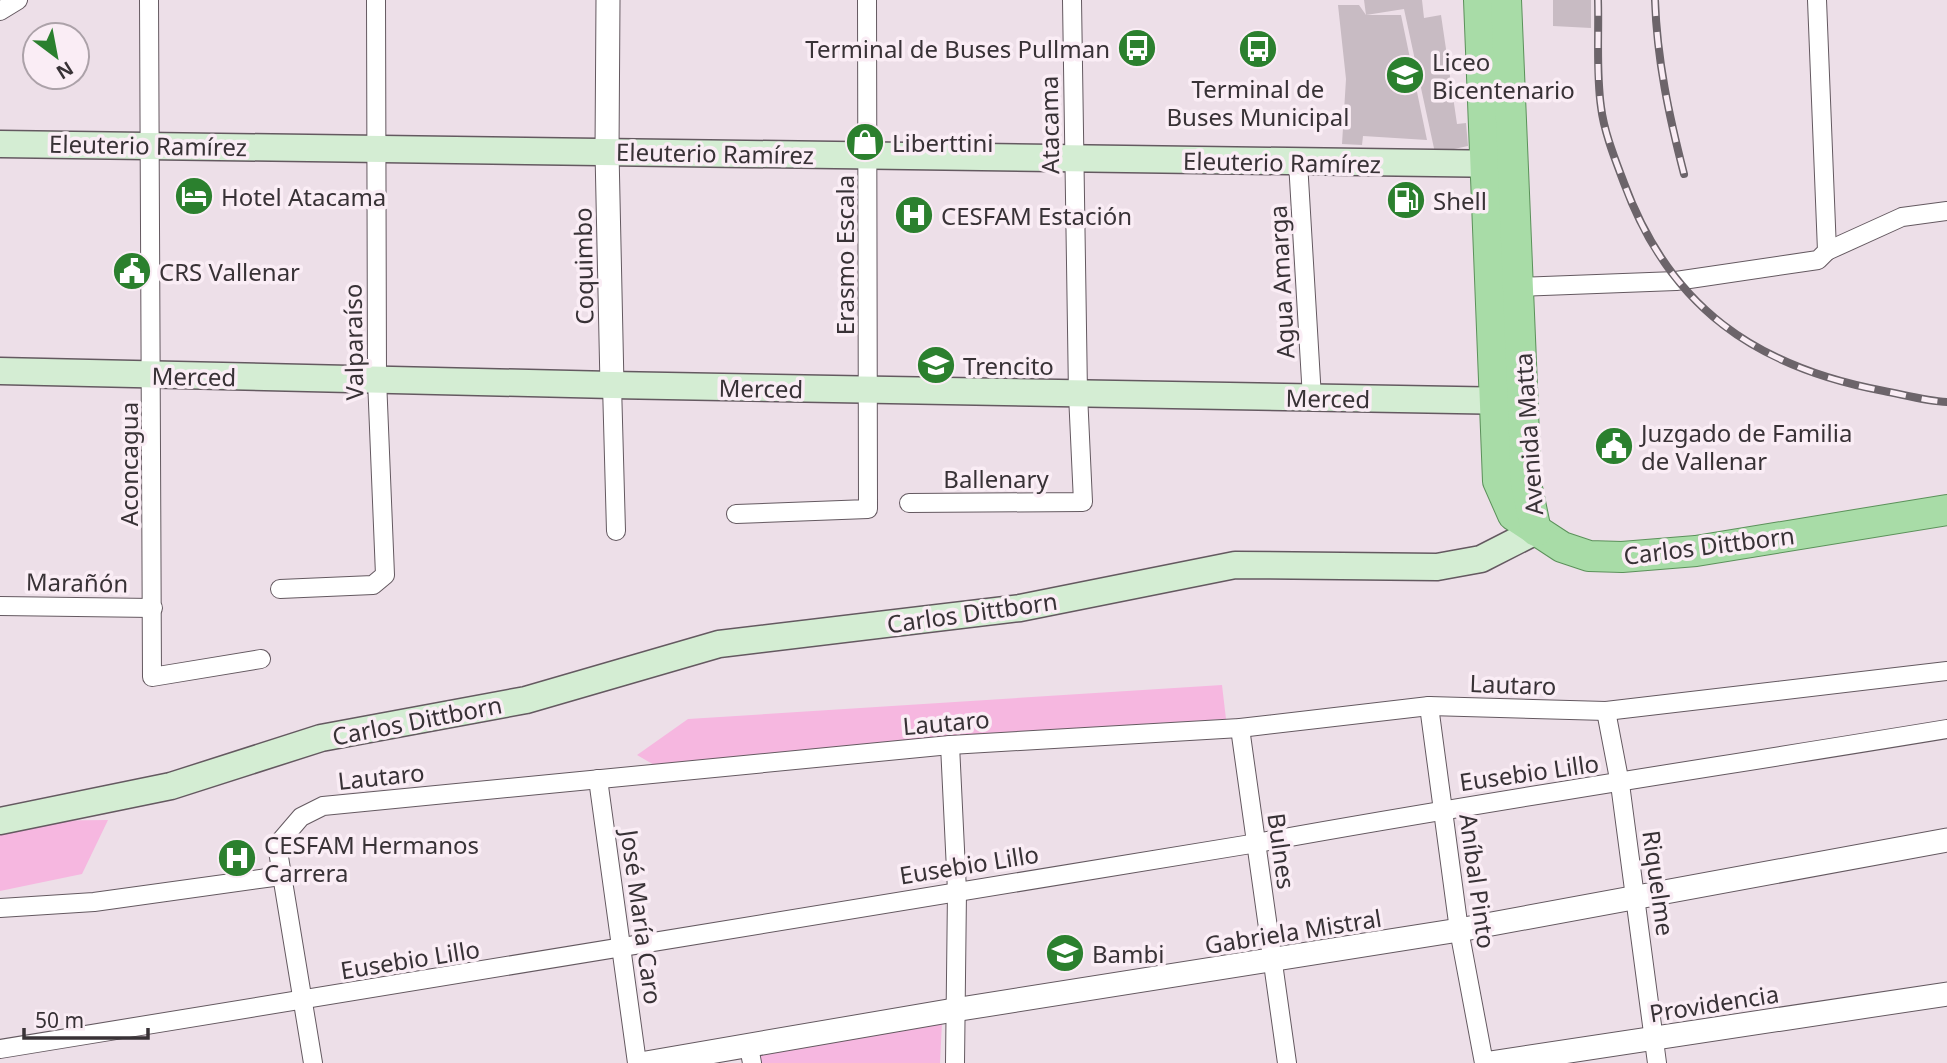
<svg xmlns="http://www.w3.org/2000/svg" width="1947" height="1063" viewBox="0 0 1947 1063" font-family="'Noto Sans',sans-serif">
<rect width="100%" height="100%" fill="#eddfe8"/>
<g fill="#f6b7e0">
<path d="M 1222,685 L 1226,719 L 961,735 L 656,766 L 637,755 L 688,719 Z"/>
<path d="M 108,820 L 82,874 L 0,891 L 0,824 L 16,821 Z"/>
<path d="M 942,1022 L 940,1063 L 761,1063 L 759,1052 Z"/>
</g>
<g fill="#c8bbc3">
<path d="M 1364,0 L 1422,0 L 1424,18 L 1441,15 L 1457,124 L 1466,123 L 1468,146 L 1435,153 L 1404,9 L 1366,15 L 1401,15 L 1427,140 L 1363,136 L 1362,145 L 1342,144 L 1346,79 L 1338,5 L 1359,5 L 1366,15 Z"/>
<path d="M 1553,0 L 1591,0 L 1591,28 L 1553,26 Z"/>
</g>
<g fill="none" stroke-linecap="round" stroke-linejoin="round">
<g stroke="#645960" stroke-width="20">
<g id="minor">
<path d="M 149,0 L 152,677 L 261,659"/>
<path d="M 0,11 L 18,0"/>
<path d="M 1298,162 L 1312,398"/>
<path d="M 1827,251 L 1902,217 L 1947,211"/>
<path d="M 1519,287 L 1676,281 L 1818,260 L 1827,251 L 1817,0"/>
<path d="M 612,385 L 616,531"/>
<path d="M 909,503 L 1083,502 L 1078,394 L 1072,0"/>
<path d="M 736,514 L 868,509 L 867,0"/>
<path d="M 280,589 L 373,585 L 385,575 L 377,379 L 376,0"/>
<path d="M 0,606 L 153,608"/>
<path d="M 1429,706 L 1459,930 L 1484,1063"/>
<path d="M 1606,711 L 1620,784 L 1657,1063"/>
<path d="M 1240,728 L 1287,1063"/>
<path d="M 950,745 L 957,891 L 955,1063"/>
<path d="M 598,779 L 637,1063"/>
<path d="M 0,908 L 94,902 L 281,876"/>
<path d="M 749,1047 L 752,1063"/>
<path d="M 0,1049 L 1257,843 C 1486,801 1717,767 1947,729"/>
<path d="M 313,1063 L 277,845 L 301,817 L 323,806 L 950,745 L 1240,728 L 1429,706 L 1606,711 L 1947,671"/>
</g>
</g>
<g stroke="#645960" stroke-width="25">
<g id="tertiary">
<path d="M 608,0 L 607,152 L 612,385"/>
<path d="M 646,1063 L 954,1010 L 1459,930 L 1947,840"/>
<path d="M 1490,1063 L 1947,994"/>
</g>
</g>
<g stroke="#645960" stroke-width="29">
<g id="secondary">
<path d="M 0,144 L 1507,164"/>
<path d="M 0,371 L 612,385 L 1514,401"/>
<path d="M 0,821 L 171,786 L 321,738 L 526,700 L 719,644 L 1020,608 L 1235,565 L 1437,567 L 1481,559 L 1536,531"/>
</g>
</g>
<g stroke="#5b915a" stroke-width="32">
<g id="primary">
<path d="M 1479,0 L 1498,481 L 1513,515 L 1562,547 L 1589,556 L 1622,557 L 1696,551 L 1947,510"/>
<path d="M 1506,0 L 1526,483 L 1536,531"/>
</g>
</g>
<use href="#minor" stroke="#fff" stroke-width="18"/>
<use href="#tertiary" stroke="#fff" stroke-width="23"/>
<use href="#secondary" stroke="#d4edd3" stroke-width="26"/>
<use href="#primary" stroke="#a8dca7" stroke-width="30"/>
<g stroke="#6c646a" stroke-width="8">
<g id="rail">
<path d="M 1598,0 C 1599,35 1596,72 1601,107 C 1604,132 1615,159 1624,183 C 1670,308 1756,367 1884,391 C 1905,395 1926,401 1947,402"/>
<path d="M 1655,0 C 1657,60 1669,116 1684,174"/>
</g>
</g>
<use href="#rail" stroke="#faedf5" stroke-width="5" stroke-dasharray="16" stroke-linecap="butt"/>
</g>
<defs>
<g id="bus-disc" transform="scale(2.0125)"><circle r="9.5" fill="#2b802e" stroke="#faedf5"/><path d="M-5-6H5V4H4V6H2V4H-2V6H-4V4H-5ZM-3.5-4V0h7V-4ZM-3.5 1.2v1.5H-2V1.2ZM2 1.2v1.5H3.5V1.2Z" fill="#fff"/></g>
<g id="school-disc" transform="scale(2.0125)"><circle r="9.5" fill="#2b802e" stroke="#faedf5"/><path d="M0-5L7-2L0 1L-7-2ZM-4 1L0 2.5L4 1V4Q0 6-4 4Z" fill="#fff"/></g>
<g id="shop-disc" transform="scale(2.0125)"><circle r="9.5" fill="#2b802e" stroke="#faedf5"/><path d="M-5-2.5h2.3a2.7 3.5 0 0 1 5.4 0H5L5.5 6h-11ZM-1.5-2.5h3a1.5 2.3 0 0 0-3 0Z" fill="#fff"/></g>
<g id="hotel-disc" transform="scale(2.0125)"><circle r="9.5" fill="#2b802e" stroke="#faedf5"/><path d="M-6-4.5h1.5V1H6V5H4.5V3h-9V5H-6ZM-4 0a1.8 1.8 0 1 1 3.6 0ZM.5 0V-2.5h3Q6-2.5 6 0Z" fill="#fff"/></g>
<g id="fuel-disc" transform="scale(2.0125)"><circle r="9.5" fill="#2b802e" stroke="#faedf5"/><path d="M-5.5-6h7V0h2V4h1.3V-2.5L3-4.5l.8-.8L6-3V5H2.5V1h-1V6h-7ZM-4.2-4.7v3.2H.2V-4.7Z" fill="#fff"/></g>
<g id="hospital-disc" transform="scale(2.0125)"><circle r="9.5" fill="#2b802e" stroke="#faedf5"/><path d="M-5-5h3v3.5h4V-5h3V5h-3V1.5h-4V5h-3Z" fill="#fff"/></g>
<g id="civic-disc" transform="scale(2.0125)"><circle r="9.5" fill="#2b802e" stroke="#faedf5"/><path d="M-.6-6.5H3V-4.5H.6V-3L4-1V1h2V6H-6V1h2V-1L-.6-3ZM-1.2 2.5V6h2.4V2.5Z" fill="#fff"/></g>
</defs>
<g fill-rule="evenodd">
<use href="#bus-disc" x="1137" y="48"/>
<use href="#bus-disc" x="1258" y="49"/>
<use href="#school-disc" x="1405" y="75"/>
<use href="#shop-disc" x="865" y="142"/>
<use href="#hotel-disc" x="194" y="196"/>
<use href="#fuel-disc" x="1406" y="200"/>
<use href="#hospital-disc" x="914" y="215"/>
<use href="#civic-disc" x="132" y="271"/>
<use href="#school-disc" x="936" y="365"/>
<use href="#civic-disc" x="1614" y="446"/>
<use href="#hospital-disc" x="237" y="858"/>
<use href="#school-disc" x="1065" y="953"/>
</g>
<g text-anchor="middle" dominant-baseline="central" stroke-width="7" stroke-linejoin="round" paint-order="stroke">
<g font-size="24" fill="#383236" stroke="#faedf5" text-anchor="start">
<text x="1110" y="48" text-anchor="end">Terminal de Buses Pullman</text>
<text x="1432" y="61">Liceo<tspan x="1432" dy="28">Bicentenario</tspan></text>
<text x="1258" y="88" text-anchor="middle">Terminal de<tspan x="1258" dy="28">Buses Municipal</tspan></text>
<text x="892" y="142">Liberttini</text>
<text x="221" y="196">Hotel Atacama</text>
<text x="1433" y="200">Shell</text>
<text x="941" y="215">CESFAM Estación</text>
<text x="159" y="271">CRS Vallenar</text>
<text x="963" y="365">Trencito</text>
<text x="1641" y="432">Juzgado de Familia<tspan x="1641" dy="28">de Vallenar</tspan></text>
<text x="264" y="844">CESFAM Hermanos<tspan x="264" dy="28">Carrera</tspan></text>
<text x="1092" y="953">Bambi</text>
</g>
<g font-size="24" fill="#383236" stroke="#faedf5">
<text transform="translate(1049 125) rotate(-91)">Atacama</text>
<text transform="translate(148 145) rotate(1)">Eleuterio Ramírez</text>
<text transform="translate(715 153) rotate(1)">Eleuterio Ramírez</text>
<text transform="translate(1282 162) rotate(1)">Eleuterio Ramírez</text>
<text transform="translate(844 255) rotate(-90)">Erasmo Escala</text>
<text transform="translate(583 266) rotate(-91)">Coquimbo</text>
<text transform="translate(1281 282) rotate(-93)">Agua Amarga</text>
<text transform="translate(353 342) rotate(-91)">Valparaíso</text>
<text transform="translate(194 376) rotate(1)">Merced</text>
<text transform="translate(761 388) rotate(1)">Merced</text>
<text transform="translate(1328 398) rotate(1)">Merced</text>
<text transform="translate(1528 434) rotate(-94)">Avenida Matta</text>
<text transform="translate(128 464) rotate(-90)">Aconcagua</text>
<text x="996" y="478">Ballenary</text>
<text transform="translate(1709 545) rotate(-7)">Carlos Dittborn</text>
<text transform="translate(77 582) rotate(1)">Marañón</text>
<text transform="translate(972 612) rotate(-8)">Carlos Dittborn</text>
<text transform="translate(1513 684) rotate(2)">Lautaro</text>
<text transform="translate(417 720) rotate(-11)">Carlos Dittborn</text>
<text transform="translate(946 722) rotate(-5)">Lautaro</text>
<text transform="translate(1529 772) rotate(-8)">Eusebio Lillo</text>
<text transform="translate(381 776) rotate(-6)">Lautaro</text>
<text transform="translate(1282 851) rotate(82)">Bulnes</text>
<text transform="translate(969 864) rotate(-9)">Eusebio Lillo</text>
<text transform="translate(1478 881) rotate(82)">Aníbal Pinto</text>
<text transform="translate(1659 883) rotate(82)">Riquelme</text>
<text transform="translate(642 917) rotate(82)">José María Caro</text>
<text transform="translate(1293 931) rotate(-9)">Gabriela Mistral</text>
<text transform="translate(410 959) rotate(-9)">Eusebio Lillo</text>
<text transform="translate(1714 1003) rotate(-9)">Providencia</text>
</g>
</g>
<g transform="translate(56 56) rotate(148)"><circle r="33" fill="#faedf5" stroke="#aca2a9" stroke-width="2"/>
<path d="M0-5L12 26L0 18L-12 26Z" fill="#2b802e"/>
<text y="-10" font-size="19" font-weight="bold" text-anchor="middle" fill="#383236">N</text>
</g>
<path d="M24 1028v10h124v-10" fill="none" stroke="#383236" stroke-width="3.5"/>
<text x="35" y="1028" font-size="21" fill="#383236" stroke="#faedf5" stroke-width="5" paint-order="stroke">50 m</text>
</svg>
